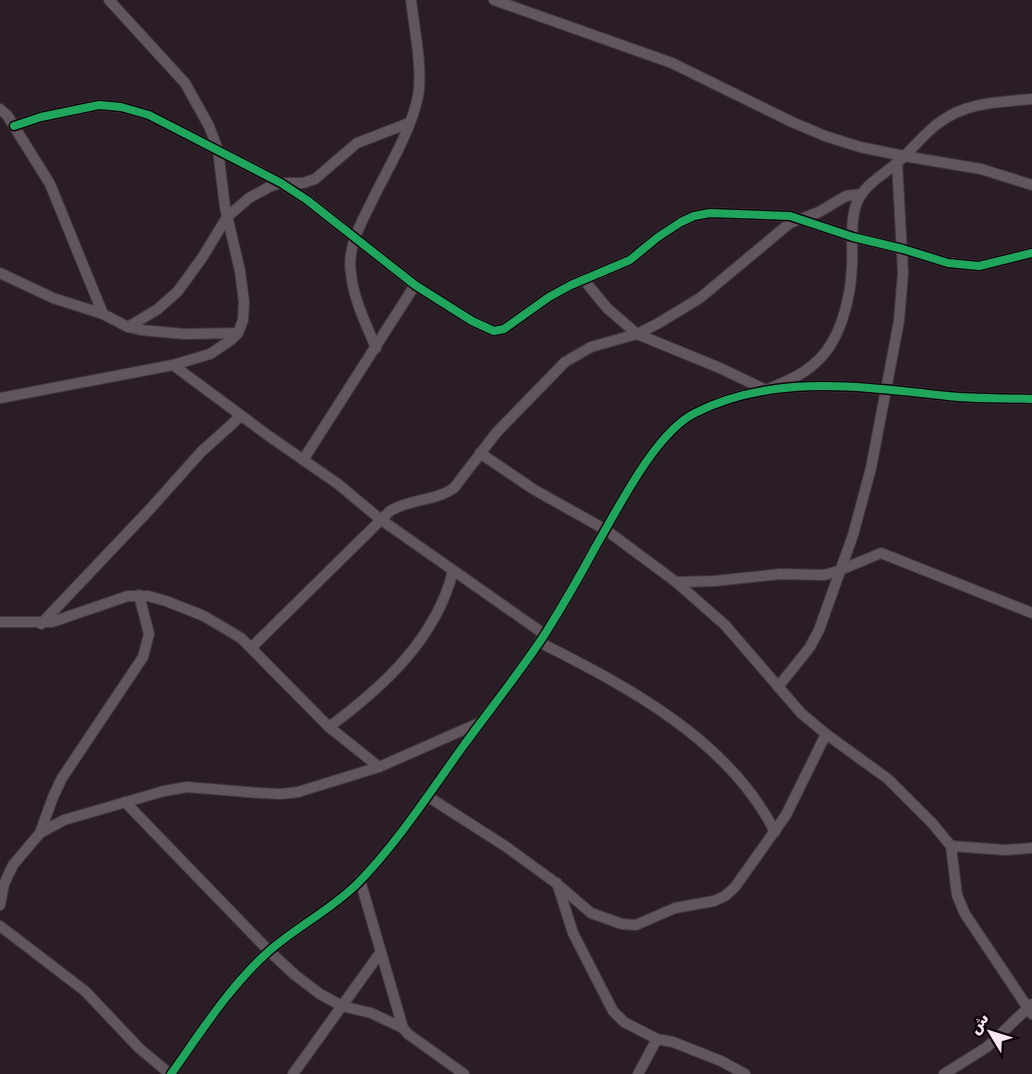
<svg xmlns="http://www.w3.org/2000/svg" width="1032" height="1074" viewBox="0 0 1032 1074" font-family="'DejaVu Sans','Noto Naskh Arabic',sans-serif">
<rect width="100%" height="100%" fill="#2a1d26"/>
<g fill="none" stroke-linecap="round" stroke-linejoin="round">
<g stroke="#44383f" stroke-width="12">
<g id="street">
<path d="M 494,0 L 672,63 L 792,122 L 825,136 L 860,147 L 904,156 L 981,169 L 1032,185"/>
<path d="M 0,109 L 7,115 L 50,184 L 103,314"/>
<path d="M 14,126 L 41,117 L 99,105 L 121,107 L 149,115 L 281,183 L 307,200 L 415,285 L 472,321 L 494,331 L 504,329 L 549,297 L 571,285 L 630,260 L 658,237 L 681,222 L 694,216 L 710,213 L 790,216 L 853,237 L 903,249 L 948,263 L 979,266 L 1032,253"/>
<path d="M 0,273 L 53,298 L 103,314 L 128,327 L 141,330 L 184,334 L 238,333"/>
<path d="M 584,280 L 607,308 L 637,334 L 720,368 L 766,390 C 782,383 801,376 814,364 C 841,342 851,297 852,264 C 853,245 850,222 856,205 C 863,185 883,175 897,163 C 912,150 924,133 940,122 C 967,102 1000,102 1032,99"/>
<path d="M 128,327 L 158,309 L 178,291 L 202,258 L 227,217 L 249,198 L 271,186 L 281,183 L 303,183 L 315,179 L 357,143 L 409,123"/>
<path d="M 376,348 C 366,324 354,300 351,274 C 347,248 359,227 370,205 C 386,171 411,132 418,96 C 423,70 414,27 411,0"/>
<path d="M 173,365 L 266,434 L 338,484 L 380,519 L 544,634"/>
<path d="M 0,398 L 173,365 L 210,354 L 231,340 L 238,333 L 243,320 L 244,302 L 240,271 L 225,207 L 218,150 L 209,126 L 185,83 L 109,0"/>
<path d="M 480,453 L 533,489 L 606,530 L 676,582 L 725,625 L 801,713 L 826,734 L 888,779 L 932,823 L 951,846 L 957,895 L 965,914 L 1032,1014"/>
<path d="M 303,460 L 415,285"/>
<path d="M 676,582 L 715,581 L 780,574 L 824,575 L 838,571 L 881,553 L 1032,613"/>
<path d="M 0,622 L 52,622 L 128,596 L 148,596 L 166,601 L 204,616 L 241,638 L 329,727 L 379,767"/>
<path d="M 41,624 L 150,509 L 201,452 L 241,416"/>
<path d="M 539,642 C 628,687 729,740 775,832"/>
<path d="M 252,647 L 390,511 C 409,499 436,501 454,488 L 496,433 L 565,362 L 591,347 L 637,334 L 657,324 L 700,298 L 790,223 L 819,212 L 846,196 L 861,194"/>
<path d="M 778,687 L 810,647 L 819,630 L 853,535 L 871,468 L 899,321 L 903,272 L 897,162"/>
<path d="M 329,727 C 383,687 436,639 453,571"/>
<path d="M 427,796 L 505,846 L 556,883 L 591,913 L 622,924 L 636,925 L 675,908 L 714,901 L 725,896 L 735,887 L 786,815 L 826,734"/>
<path d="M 125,802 L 269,951 L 295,975 L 320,994 L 342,1006 L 371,1013 L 403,1028"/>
<path d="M 40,833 L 53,797 L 62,778 L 143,657 L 149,634 L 139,595"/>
<path d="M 951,846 L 1005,850 L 1032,848"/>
<path d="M 360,880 L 403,1028 L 408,1034 L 464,1074"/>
<path d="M 557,883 L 573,933 L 613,1011 L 624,1022 L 657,1039 L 673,1042 L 721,1061 L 745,1074"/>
<path d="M 0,905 L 4,884 L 13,865 L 40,833 L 64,820 L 164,791 L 187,787 L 260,793 L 281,794 L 298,792 L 379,767 L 479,723"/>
<path d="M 0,926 L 85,991 L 139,1048 L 170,1074"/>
<path d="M 171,1074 C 201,1032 229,987 268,952 C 296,927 331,910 358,883 C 398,842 430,792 464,745 C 491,708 520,672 545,634 C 563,605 580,576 596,546 C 619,507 655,433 695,413 C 774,373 864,387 948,396 C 976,399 1004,398 1032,399"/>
<path d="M 293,1074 L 380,953"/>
<path d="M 638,1074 L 657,1039"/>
<path d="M 944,1074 L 987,1047 L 1032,1004"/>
</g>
</g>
<use href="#street" stroke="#61565d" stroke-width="10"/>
<g stroke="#11060d" stroke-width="11">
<g id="cycleway">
<path d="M 14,126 L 41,117 L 99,105 L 121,107 L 149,115 L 281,183 L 307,200 L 415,285 L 472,321 L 494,331 L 504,329 L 549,297 L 571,285 L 630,260 L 658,237 L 681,222 L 694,216 L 710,213 L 790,216 L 853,237 L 903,249 L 948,263 L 979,266 L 1032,253"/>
<path d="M 171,1074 C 201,1032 229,987 268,952 C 296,927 331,910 358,883 C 398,842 430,792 464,745 C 491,708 520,672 545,634 C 563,605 580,576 596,546 C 619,507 655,433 695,413 C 774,373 864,387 948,396 C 976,399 1004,398 1032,399"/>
</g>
</g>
<use href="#cycleway" stroke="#20a55d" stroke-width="8"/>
</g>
<g transform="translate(990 1032) rotate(308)" stroke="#11060d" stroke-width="4.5" paint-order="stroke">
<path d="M0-4.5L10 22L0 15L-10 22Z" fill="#f8e6f0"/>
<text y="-9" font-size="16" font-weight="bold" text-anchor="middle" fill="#f8e6f0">ش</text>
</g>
</svg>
